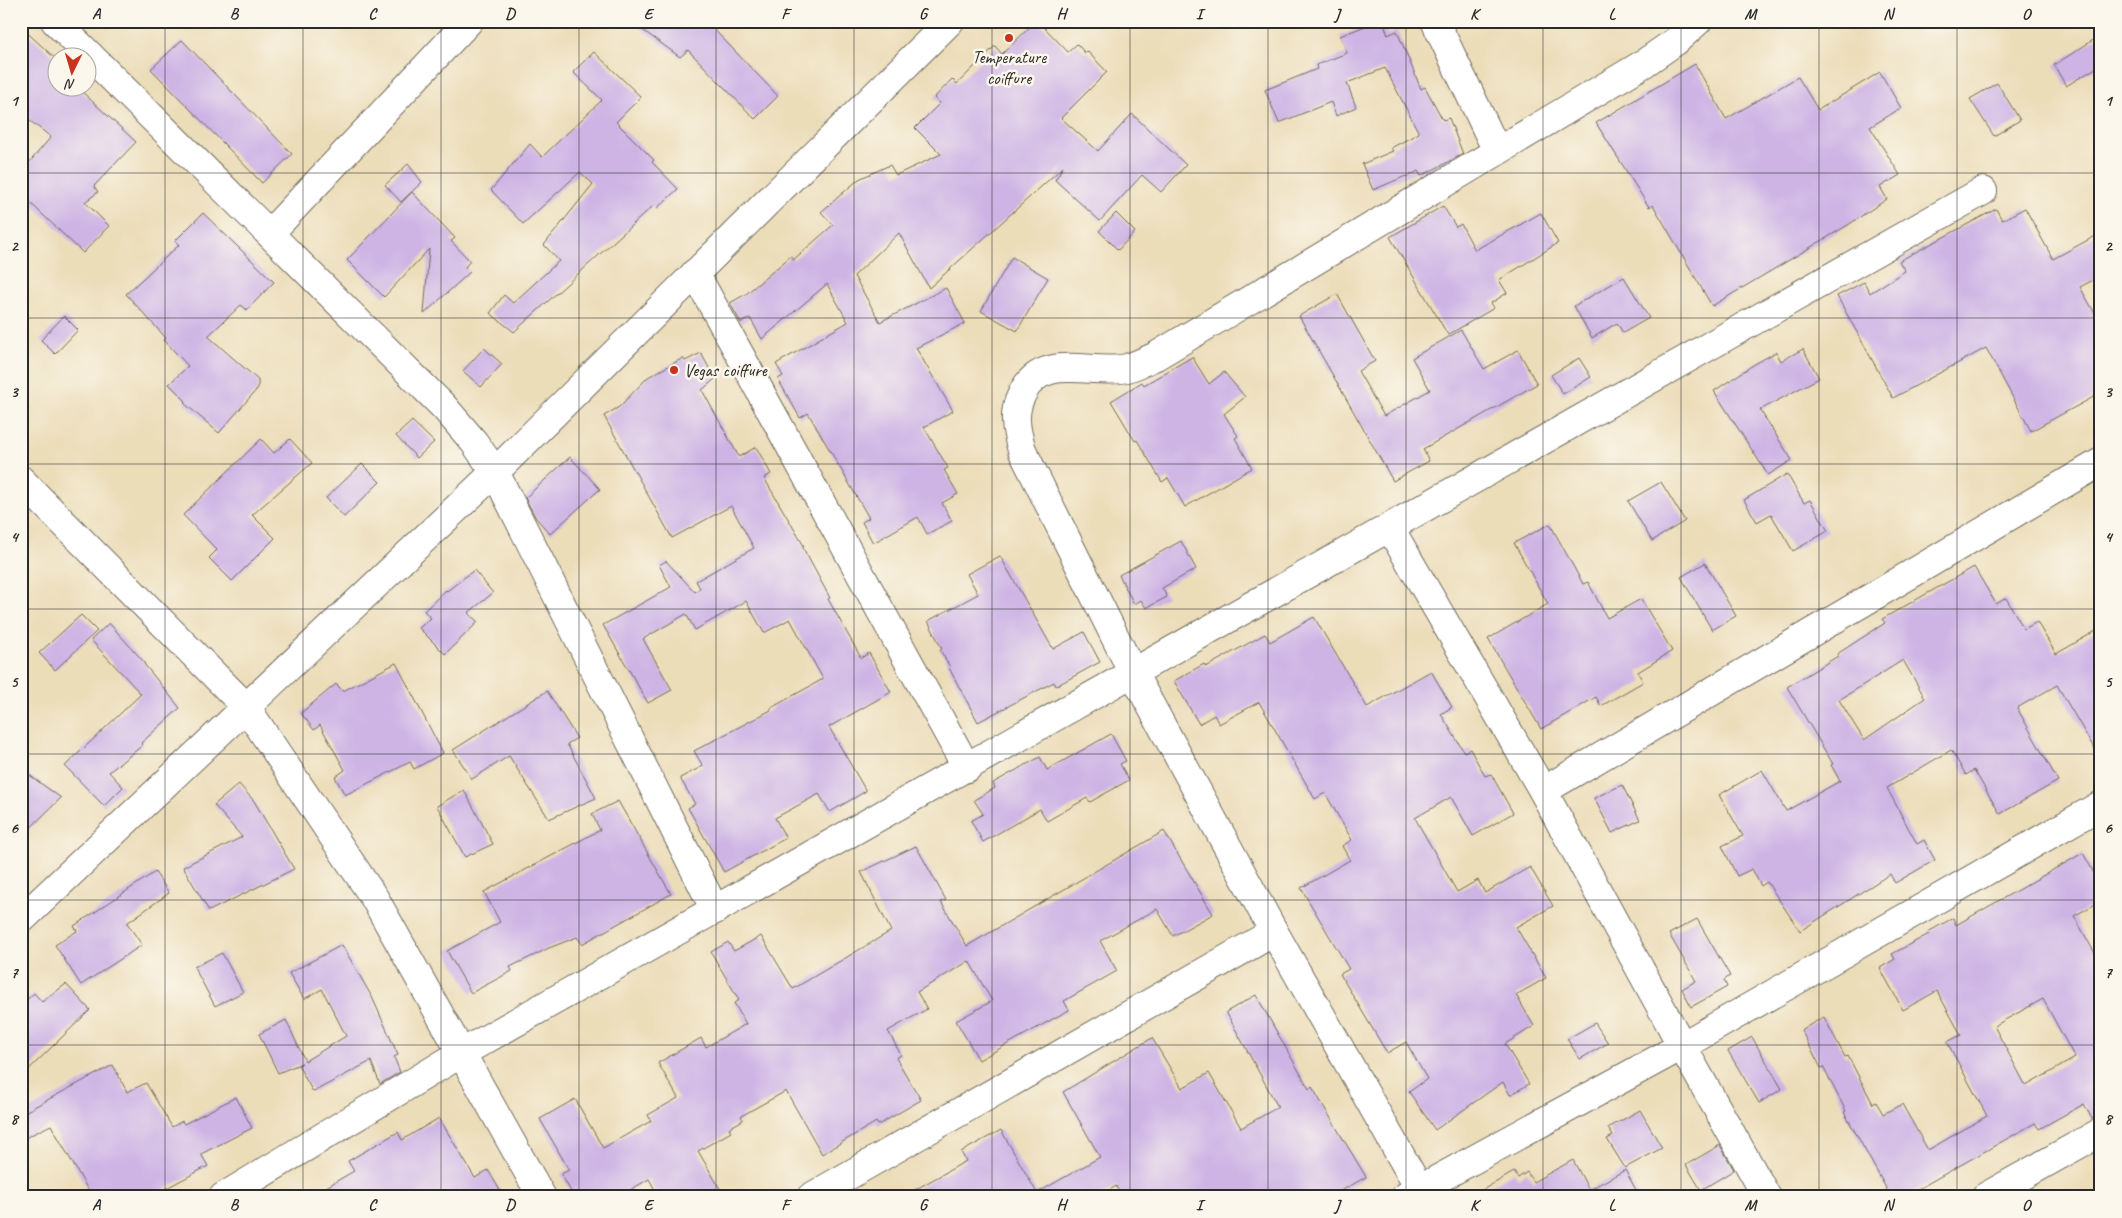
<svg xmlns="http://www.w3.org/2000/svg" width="2122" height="1218" viewBox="0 0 2122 1218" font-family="Caveat,sans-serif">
<rect width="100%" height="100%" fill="#fbf7ec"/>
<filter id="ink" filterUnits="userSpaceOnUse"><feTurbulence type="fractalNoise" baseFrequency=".02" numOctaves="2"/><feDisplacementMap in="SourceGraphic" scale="10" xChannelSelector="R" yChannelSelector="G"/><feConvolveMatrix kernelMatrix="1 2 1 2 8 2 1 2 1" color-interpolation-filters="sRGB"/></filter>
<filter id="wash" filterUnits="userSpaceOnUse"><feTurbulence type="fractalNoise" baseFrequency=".0096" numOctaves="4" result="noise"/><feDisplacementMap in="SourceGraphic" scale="20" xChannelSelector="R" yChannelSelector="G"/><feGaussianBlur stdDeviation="1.12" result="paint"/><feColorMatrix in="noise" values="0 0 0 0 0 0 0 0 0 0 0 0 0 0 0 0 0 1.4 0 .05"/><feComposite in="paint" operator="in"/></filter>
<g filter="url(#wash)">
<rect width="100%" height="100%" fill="#ecddb9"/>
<g id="blocks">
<g fill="#cdb4e5" fill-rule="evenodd">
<path d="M 630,21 L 706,21 L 778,96 L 755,119 L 688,50 L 680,57 Z"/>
<path d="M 1036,21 L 1038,21 L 1068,52 L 1077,44 L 1085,53 L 1087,51 L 1107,72 L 1061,118 L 1098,151 L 1132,114 L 1186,165 L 1161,192 L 1142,175 L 1100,221 L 1055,180 L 1063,167 L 929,288 L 899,233 L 854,276 L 880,322 L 946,288 L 965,323 L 916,348 L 953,411 L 924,427 L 948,468 L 944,470 L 958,494 L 942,503 L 952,521 L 927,534 L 918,517 L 873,543 L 862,522 L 869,518 L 832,454 L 808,413 L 800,418 L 778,379 L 783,376 L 776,364 L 848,322 L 827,284 L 762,339 L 750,318 L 741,323 L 730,303 L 746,294 L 791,256 L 793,260 L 833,225 L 821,212 L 859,179 L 890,165 L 896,175 L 941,154 L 915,128 L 940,103 L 934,98 L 952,79 L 957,84 L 995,46 L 1002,54 Z"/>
<path d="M 1378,21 L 1383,21 L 1388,35 L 1397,31 L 1421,89 L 1425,87 L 1443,120 L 1449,118 L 1463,154 L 1421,176 L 1418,171 L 1407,177 L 1406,176 L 1373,190 L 1362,164 L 1393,151 L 1391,148 L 1419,133 L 1385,68 L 1347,83 L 1356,107 L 1336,116 L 1331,102 L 1279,123 L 1265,90 L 1317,69 L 1316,65 L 1347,53 L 1340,36 Z"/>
<path d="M 21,27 L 58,61 L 58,88 L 78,88 L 136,142 L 94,186 L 98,192 L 85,202 L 109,226 L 83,253 L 21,194 L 21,172 L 51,137 L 21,114 Z"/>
<path d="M 2101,35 L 2101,65 L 2066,86 L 2054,65 Z"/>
<path d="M 182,40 L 292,154 L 262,183 L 151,69 Z"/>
<path d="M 594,52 L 641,97 L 616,122 L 654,160 L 652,162 L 678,189 L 656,209 L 653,206 L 514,332 L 490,313 L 504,295 L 513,303 L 559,261 L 544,245 L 593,184 L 580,172 L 523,224 L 491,190 L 530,144 L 542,157 L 602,100 L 573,72 Z"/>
<path d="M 1695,64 L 1726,119 L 1798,77 L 1818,110 L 1880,72 L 1901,108 L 1870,127 L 1900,175 L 1880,187 L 1887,199 L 1848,225 L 1712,306 L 1653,205 L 1649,207 L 1596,123 Z"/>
<path d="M 1997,83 L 2020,120 L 1994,136 L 1970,99 Z"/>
<path d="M 408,164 L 422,182 L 401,202 L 385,185 Z"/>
<path d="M 412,192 L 455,238 L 451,241 L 470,261 L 465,267 L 470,272 L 424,314 L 429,249 L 384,297 L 347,260 Z"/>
<path d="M 1443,206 L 1456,227 L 1461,224 L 1475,250 L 1541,213 L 1558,243 L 1499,280 L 1507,293 L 1491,303 L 1494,308 L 1448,335 L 1390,237 Z"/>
<path d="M 2025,208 L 2053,259 L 2101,233 L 2101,276 L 2080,287 L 2101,324 L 2101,393 L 2031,431 L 1986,348 L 1893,398 L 1837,296 L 1864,282 L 1870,293 L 1905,271 L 1899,261 L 1996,209 L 2002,220 Z"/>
<path d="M 203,213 L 274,282 L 247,310 L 241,305 L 208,336 L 258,380 L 258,388 L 219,433 L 184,403 L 186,401 L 169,384 L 188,366 L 164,340 L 166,338 L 126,294 L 179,245 L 175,241 Z"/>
<path d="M 1116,213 L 1135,232 L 1118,250 L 1099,231 Z"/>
<path d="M 1012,257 L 1048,278 L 1017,331 L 981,311 Z"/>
<path d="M 1624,277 L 1649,318 L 1623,333 L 1617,323 L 1592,338 L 1574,306 Z"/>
<path d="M 1337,294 L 1375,361 L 1358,371 L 1384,416 L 1430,390 L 1412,358 L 1461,330 L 1484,369 L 1518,350 L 1537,384 L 1423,449 L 1429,461 L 1393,481 L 1299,316 Z"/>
<path d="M 64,316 L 78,330 L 55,354 L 41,340 Z"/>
<path d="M 484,348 L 502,364 L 481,387 L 463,371 Z"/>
<path d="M 1803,349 L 1819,378 L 1760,410 L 1792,460 L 1768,475 L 1714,391 L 1753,365 L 1776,352 L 1781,361 Z"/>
<path d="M 701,353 L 715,379 L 702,390 L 739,457 L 756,447 L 771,474 L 764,478 L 804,546 L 802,546 L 830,598 L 828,599 L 861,658 L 869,653 L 891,692 L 829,727 L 866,791 L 830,812 L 819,794 L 775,818 L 786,838 L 724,872 L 688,808 L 695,804 L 680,778 L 703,766 L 694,751 L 771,710 L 771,708 L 823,679 L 790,619 L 764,633 L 746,601 L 695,630 L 686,614 L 643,639 L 672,690 L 648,703 L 603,625 L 671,587 L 659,565 L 666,561 L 695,592 L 700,588 L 696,581 L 754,548 L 731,506 L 672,538 L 604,416 L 619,407 L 648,377 L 683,358 L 685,361 Z"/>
<path d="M 1192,357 L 1209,384 L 1224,372 L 1245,397 L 1224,414 L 1238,436 L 1235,438 L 1252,468 L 1185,507 L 1168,478 L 1162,482 L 1137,440 L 1135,441 L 1111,401 L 1142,382 L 1144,385 Z"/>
<path d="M 1579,358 L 1591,377 L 1563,394 L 1551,375 Z"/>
<path d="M 412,421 L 434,442 L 417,458 L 396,436 Z"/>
<path d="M 261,439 L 274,453 L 290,439 L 312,463 L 252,515 L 275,538 L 232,581 L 209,558 L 217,550 L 183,515 Z"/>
<path d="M 570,457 L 600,489 L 550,534 L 536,518 L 525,498 Z"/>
<path d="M 362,464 L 380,482 L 344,517 L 326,498 Z"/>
<path d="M 1787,474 L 1804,503 L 1810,500 L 1828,531 L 1793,551 L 1771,514 L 1757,522 L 1744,500 Z"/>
<path d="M 1661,482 L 1685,521 L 1652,541 L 1628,501 Z"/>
<path d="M 1550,524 L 1583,584 L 1588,582 L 1607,618 L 1641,599 L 1672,651 L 1638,672 L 1643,682 L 1601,706 L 1596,697 L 1541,729 L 1488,639 L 1548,604 L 1514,543 Z"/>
<path d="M 1181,541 L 1196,569 L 1162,588 L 1167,597 L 1146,608 L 1141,600 L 1134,604 L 1119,575 Z"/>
<path d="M 1000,556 L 1053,649 L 1084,632 L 1100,662 L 1056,686 L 1054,682 L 978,722 L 949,668 L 950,667 L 940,650 L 942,649 L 928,621 L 978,594 L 967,574 Z"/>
<path d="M 1705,563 L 1736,616 L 1712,630 L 1681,577 Z"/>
<path d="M 1974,567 L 1996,604 L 2006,598 L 2024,629 L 2037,622 L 2056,654 L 2101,628 L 2101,760 L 2057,685 L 2017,708 L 2058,781 L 2000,814 L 1974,770 L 1966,775 L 1951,750 L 1887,788 L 1917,844 L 1924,840 L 1935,860 L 1895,883 L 1890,874 L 1800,931 L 1767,882 L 1761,886 L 1752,869 L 1737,876 L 1722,846 L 1743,836 L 1719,795 L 1762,770 L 1786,811 L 1840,781 L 1831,765 L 1833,764 L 1787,687 L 1838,656 L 1837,654 L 1885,623 L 1882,619 ZM 1903,660 L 1925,698 L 1864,740 L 1839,700 Z"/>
<path d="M 474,570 L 493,593 L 468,613 L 478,622 L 445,654 L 419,628 L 431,618 L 424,611 L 446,590 L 447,591 Z"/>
<path d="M 81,615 L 97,631 L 55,670 L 39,653 Z"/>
<path d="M 1314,617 L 1367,707 L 1431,671 L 1452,707 L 1441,714 L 1464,752 L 1470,749 L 1485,776 L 1491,774 L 1513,813 L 1473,836 L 1451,797 L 1415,818 L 1457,892 L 1478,880 L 1485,893 L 1530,867 L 1553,906 L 1516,927 L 1546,978 L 1516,995 L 1534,1026 L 1505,1044 L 1529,1084 L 1510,1095 L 1503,1082 L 1435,1130 L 1409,1092 L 1427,1079 L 1406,1042 L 1387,1053 L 1340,974 L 1349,969 L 1301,888 L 1350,860 L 1342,846 L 1352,840 L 1325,793 L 1315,799 L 1259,702 L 1219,724 L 1214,715 L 1199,724 L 1174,681 L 1204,664 L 1206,667 L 1265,634 L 1270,642 Z"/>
<path d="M 109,623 L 145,663 L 144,664 L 180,708 L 141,743 L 143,745 L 109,772 L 123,787 L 104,806 L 65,766 L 141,694 L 91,640 Z"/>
<path d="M 396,663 L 443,753 L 414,769 L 410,762 L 345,795 L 335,777 L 345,770 L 320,725 L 314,730 L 301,713 L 336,684 L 343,691 Z"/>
<path d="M 547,691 L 577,738 L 567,744 L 596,798 L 549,819 L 509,756 L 472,779 L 453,750 Z"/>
<path d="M 1111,734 L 1126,761 L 1120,764 L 1129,780 L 1090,802 L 1087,798 L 1047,821 L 1040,809 L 983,842 L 971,821 L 983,814 L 974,800 L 995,788 L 993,783 L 1040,757 L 1047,770 Z"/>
<path d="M 21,769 L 61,798 L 21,837 Z"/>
<path d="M 239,784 L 254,801 L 294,869 L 209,911 L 183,867 L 242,837 L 214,805 Z"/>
<path d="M 1622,785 L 1640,820 L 1612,833 L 1594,798 Z"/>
<path d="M 464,790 L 493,844 L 465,857 L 437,806 Z"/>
<path d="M 618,801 L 671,894 L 582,944 L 577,937 L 549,948 L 510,967 L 512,971 L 471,993 L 447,951 L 500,922 L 484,892 L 600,830 L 592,814 Z"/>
<path d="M 1164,831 L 1213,914 L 1173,936 L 1157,909 L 1100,941 L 1117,971 L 1064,1001 L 1069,1010 L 979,1060 L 956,1021 L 992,1001 L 969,961 L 917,992 L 927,1009 L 888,1031 L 901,1055 L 896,1058 L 921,1100 L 878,1125 L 876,1122 L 822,1154 L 786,1091 L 741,1116 L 743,1120 L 729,1128 L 731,1132 L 698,1151 L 725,1197 L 659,1197 L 649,1179 L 618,1197 L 574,1197 L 561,1174 L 569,1170 L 540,1119 L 575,1099 L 603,1148 L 651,1121 L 648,1115 L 678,1098 L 658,1063 L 701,1038 L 706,1047 L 746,1024 L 734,1003 L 739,1000 L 711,952 L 728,942 L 734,951 L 761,936 L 793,989 L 891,931 L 861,872 L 916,846 L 946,900 L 941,902 L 967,946 Z"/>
<path d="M 2083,853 L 2101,886 L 2101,901 L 2074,916 L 2101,964 L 2101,1116 L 2092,1119 L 2084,1104 L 2039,1129 L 2035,1123 L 1904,1197 L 1891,1197 L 1844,1112 L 1846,1111 L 1823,1067 L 1821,1068 L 1801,1030 L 1824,1017 L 1845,1057 L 1848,1056 L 1873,1104 L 1876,1102 L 1883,1114 L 1902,1104 L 1928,1150 L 1987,1116 L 1947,1042 L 1961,1035 L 1937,991 L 1903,1010 L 1880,968 L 1895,959 L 1892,954 L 1929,934 L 1928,932 L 1953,918 L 1956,925 ZM 2043,999 L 2075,1058 L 2026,1086 L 1994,1026 Z"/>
<path d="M 155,872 L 169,893 L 127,923 L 142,945 L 81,985 L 55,945 L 77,931 L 74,926 Z"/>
<path d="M 1697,919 L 1730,976 L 1724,980 L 1727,987 L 1691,1007 L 1682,989 L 1696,981 L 1669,934 Z"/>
<path d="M 342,945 L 372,997 L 398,1055 L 394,1057 L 400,1072 L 380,1084 L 371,1061 L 313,1092 L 298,1065 L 302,1063 L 278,1073 L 259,1034 L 286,1020 L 305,1061 L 346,1036 L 322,989 L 304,999 L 289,973 Z"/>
<path d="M 222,953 L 243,992 L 215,1006 L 194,967 Z"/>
<path d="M 66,984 L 90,1010 L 21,1077 L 21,1005 L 34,993 L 42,1002 Z"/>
<path d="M 1256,995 L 1309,1089 L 1312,1087 L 1366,1177 L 1330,1197 L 1122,1197 L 1116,1186 L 1098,1197 L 902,1197 L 966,1161 L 961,1152 L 1001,1130 L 1037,1193 L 1100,1157 L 1063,1092 L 1152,1038 L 1182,1088 L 1209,1073 L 1241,1128 L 1278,1107 L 1226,1012 Z"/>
<path d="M 1595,1023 L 1608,1043 L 1580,1059 L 1567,1039 Z"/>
<path d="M 1752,1037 L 1782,1089 L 1759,1103 L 1728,1051 Z"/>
<path d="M 113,1065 L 127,1092 L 146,1083 L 172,1127 L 182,1121 L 184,1124 L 236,1097 L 252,1128 L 201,1154 L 208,1166 L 159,1192 L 148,1197 L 92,1197 L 51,1125 L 21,1140 L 21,1114 Z"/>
<path d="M 1640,1110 L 1662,1148 L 1625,1168 L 1607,1139 L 1613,1136 L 1608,1128 Z"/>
<path d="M 439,1118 L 475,1178 L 488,1170 L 504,1197 L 309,1197 L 354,1171 L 348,1161 L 398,1132 L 402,1140 Z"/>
<path d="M 1720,1145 L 1734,1170 L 1701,1190 L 1686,1165 Z"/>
<path d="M 1573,1160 L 1589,1190 L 1625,1170 L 1640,1197 L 1470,1197 L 1514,1172 L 1518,1178 L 1527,1172 L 1533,1182 Z"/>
</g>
</g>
</g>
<g filter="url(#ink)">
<use href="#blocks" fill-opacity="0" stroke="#6f695d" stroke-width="1"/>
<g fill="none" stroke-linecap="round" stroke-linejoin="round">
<g stroke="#6f695d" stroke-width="30">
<g id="street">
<path d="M 55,21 L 444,407 L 474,442 L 495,472 L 715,910"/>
<path d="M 1435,21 L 1497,151"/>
<path d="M 270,233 L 469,21"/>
<path d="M 695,273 L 967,768"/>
<path d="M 21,480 L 246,707 L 375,899 L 542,1197"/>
<path d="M 1390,528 L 1543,791 L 1682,1046 L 1767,1197"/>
<path d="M 1543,791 L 2101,462"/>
<path d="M 223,1197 L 460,1054 L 1983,191"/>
<path d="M 811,1197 L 1274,932"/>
<path d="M 1405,1197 L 1682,1046 L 2101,805"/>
<path d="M 1424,1197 L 1274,932 L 1133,673 L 1022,450 C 1016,430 1012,413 1022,394 C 1042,351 1092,376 1127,368 C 1137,365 1147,360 1156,356 L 1643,64 L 1676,41 L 1698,21"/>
<path d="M 1985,1197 L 2101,1132"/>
</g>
</g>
<g stroke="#6f695d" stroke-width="30">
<path id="secondary" d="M 21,920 L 495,472 L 950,21"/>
</g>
<use href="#street" stroke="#fff" stroke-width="28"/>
<use href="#secondary" stroke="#fff" stroke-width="28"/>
</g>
</g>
<path fill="none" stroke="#2b2b2b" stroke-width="1" stroke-opacity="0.55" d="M 165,21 L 165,1197M 303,21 L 303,1197M 441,21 L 441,1197M 579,21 L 579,1197M 716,21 L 716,1197M 854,21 L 854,1197M 992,21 L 992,1197M 1130,21 L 1130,1197M 1268,21 L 1268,1197M 1406,21 L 1406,1197M 1543,21 L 1543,1197M 1681,21 L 1681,1197M 1819,21 L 1819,1197M 1957,21 L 1957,1197M 21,173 L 2101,173M 21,318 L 2101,318M 21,464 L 2101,464M 21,609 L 2101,609M 21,754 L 2101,754M 21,900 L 2101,900M 21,1045 L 2101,1045"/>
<g fill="#c8321e" stroke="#fbf7ec" stroke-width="2">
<circle cx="1009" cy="38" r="5"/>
<circle cx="674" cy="370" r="5"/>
</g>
<g text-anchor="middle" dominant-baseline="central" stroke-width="5" stroke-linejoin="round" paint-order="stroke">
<g font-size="18" fill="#2b2b2b" stroke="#fbf7ec">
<text x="1009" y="57">Temperature<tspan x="1009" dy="21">coiffure</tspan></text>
<text x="684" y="370" text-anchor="start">Vegas coiffure</text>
</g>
</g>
<rect width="2122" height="1218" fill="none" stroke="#fbf7ec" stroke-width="55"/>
<g transform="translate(72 72) rotate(185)"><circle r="24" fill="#fbf7ec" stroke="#a8a59f"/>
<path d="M0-4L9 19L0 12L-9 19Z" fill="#c8321e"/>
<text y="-8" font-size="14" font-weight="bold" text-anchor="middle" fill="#2b2b2b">N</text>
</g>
<rect x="28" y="28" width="2066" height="1162" fill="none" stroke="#2b2b2b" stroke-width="2"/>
<g font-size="16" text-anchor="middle" font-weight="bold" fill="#2b2b2b">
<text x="96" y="19">A</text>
<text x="234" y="19">B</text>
<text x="372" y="19">C</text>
<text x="510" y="19">D</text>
<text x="648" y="19">E</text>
<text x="785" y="19">F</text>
<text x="923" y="19">G</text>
<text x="1061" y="19">H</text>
<text x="1199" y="19">I</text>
<text x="1337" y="19">J</text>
<text x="1474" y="19">K</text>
<text x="1612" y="19">L</text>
<text x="1750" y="19">M</text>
<text x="1888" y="19">N</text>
<text x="2026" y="19">O</text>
<text x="14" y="106">1</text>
<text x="2108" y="106">1</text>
<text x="14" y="251">2</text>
<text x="2108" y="251">2</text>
<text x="14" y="397">3</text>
<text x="2108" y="397">3</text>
<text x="14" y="542">4</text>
<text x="2108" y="542">4</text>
<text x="14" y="687">5</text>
<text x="2108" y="687">5</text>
<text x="14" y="833">6</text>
<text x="2108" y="833">6</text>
<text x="14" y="978">7</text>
<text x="2108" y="978">7</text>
<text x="14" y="1124">8</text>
<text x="2108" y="1124">8</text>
<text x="96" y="1210">A</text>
<text x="234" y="1210">B</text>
<text x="372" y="1210">C</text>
<text x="510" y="1210">D</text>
<text x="648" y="1210">E</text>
<text x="785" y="1210">F</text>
<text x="923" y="1210">G</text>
<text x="1061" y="1210">H</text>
<text x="1199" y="1210">I</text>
<text x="1337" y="1210">J</text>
<text x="1474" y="1210">K</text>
<text x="1612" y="1210">L</text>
<text x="1750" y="1210">M</text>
<text x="1888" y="1210">N</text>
<text x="2026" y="1210">O</text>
</g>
</svg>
